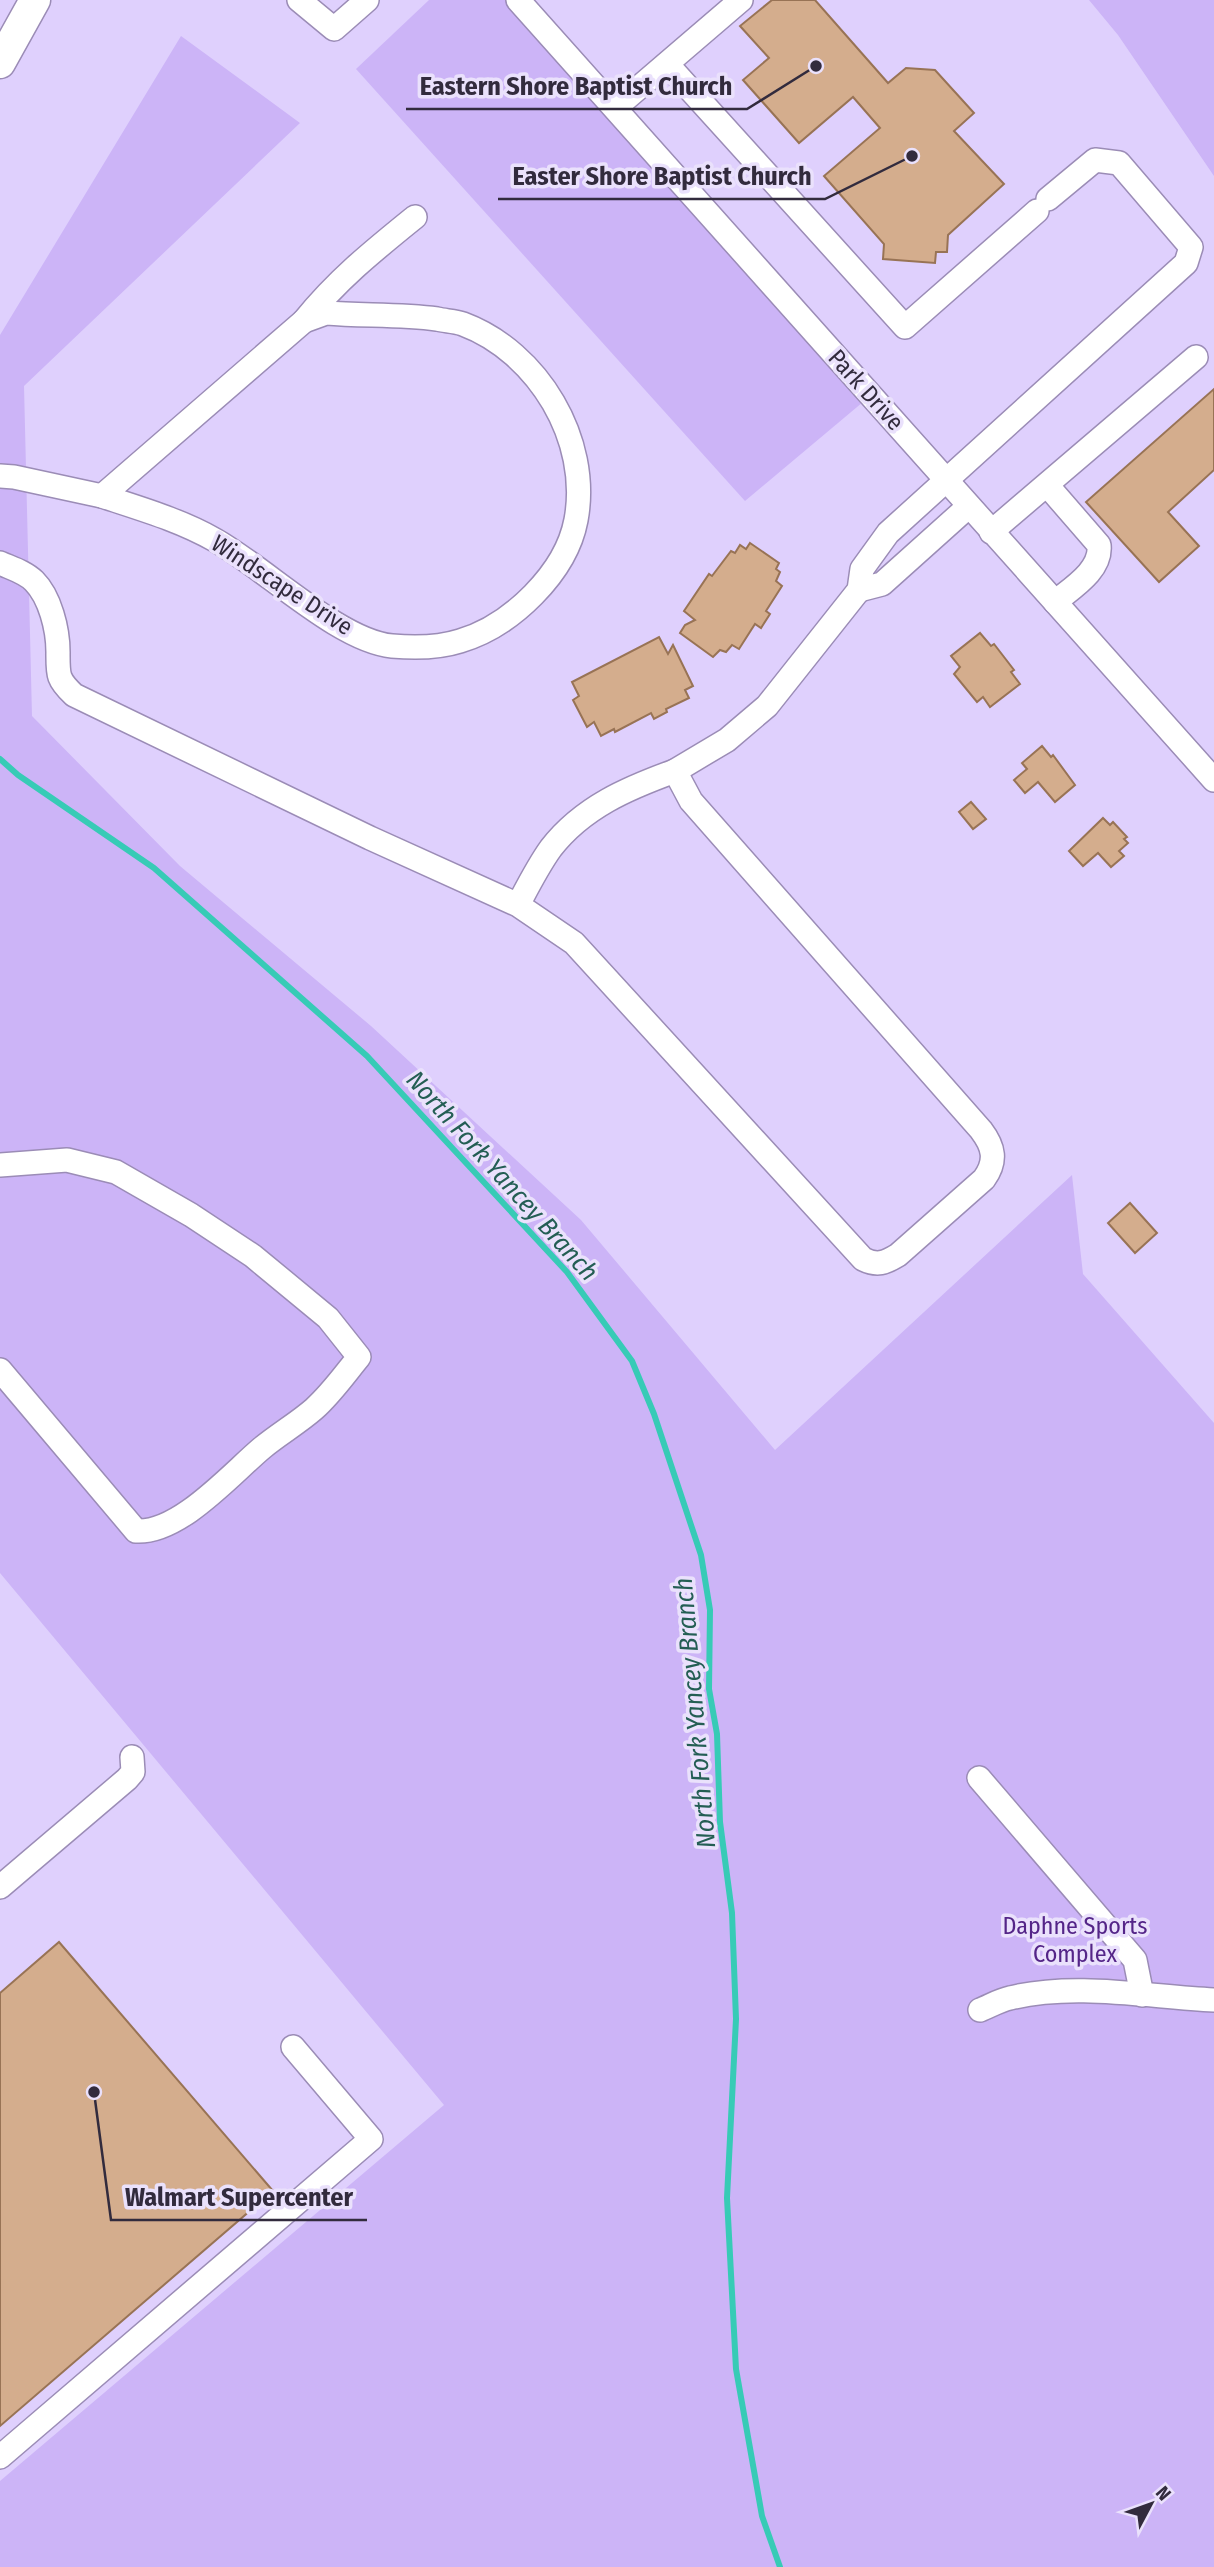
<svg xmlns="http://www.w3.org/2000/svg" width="1214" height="2567" viewBox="0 0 1214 2567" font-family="'Fira Sans Condensed',sans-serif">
<rect width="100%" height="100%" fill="#dfd0fd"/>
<g fill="#ccb4f7">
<path d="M 429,0 L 507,0 L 863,402 L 745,501 L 356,69 Z"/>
<path d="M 1089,0 L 1214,0 L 1214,176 L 1118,35 Z"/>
<path d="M 181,36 L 300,123 L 24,386 L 32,716 L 180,866 L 371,1026 L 581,1220 L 775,1450 L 1072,1175 L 1083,1274 L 1214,1423 L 1214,2567 L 0,2567 L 0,2481 L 444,2105 L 0,1573 L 0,335 Z"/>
</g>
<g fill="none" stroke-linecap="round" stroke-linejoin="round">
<path stroke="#37cbb6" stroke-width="6" d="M 0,759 L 18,775 L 154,868 L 367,1056 L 567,1272 L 632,1361 L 654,1414 L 701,1555 L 710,1610 L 709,1689 L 717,1734 L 720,1822 L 732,1913 L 736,2019 L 727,2198 L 736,2369 L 762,2516 L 780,2567"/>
</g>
<g fill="#d4ad8d" stroke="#987355" stroke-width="2">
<path d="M 772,0 L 815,0 L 888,83 L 906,68 L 935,70 L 974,113 L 954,131 L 1004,184 L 948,235 L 947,252 L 936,252 L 935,263 L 883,259 L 884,244 L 824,176 L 880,128 L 853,97 L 799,143 L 743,80 L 769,58 L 740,26 Z"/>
<path d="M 1214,389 L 1214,470 L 1168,512 L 1199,546 L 1159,582 L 1086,502 Z"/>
<path d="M 750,543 L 779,563 L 776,569 L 780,572 L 776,581 L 782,586 L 766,611 L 770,614 L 761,628 L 755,624 L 739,649 L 732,645 L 726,652 L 720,650 L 713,657 L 680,633 L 685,625 L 695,620 L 684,611 L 709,574 L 712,576 L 731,551 L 735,553 L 740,545 L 746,549 Z"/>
<path d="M 980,633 L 991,646 L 994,644 L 1014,670 L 1011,672 L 1020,684 L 990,707 L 983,697 L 977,702 L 954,674 L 960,667 L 951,656 Z"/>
<path d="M 659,637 L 668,654 L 673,645 L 693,686 L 685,690 L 689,698 L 666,709 L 667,712 L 654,719 L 651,713 L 615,732 L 614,729 L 601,736 L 594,722 L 587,727 L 573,700 L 579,696 L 572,682 Z"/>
<path d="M 1042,746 L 1051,757 L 1053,755 L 1075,785 L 1055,802 L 1038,782 L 1025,793 L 1014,780 L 1027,769 L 1022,763 Z"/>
<path d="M 971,802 L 986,819 L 973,829 L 959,812 Z"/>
<path d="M 1103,818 L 1110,825 L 1113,822 L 1127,837 L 1124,839 L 1128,843 L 1119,851 L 1124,856 L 1111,867 L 1098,853 L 1083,866 L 1069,851 Z"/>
<path d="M 1130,1203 L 1157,1233 L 1135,1253 L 1108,1223 Z"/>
<path d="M 59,1942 L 273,2191 L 0,2426 L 0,1993 Z"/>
</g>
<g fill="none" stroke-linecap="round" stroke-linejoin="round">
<g stroke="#9b8cb6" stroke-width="26">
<g id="minor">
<path d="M 299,0 L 334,29 L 367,0"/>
<path d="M 518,0 L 1214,780"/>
<path d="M 667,64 L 905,327 L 1037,211"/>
<path d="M 615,108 L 741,0"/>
<path d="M 326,313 C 363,316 400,314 437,319 C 445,321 455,321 463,324 C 538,352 591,440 576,520 C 566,573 511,626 460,641 C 438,648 414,648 392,646 C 339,641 265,568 215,540 C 180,520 141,509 102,496 L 304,321 Z"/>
<path d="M 304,321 C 338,279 373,251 415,217"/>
<path d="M 0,476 L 14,477 L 102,496"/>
<path d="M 1047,485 L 1099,545 C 1102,570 1072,588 1055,602"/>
<path d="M 991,532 L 1196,357"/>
<path d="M 0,563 C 11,568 25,572 34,581 C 50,597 58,629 58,652 C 58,675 57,679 74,695 L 370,838 L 518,905 L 574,943 L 863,1259 C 877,1266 885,1263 898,1255 L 984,1179 C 997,1161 994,1147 981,1130 L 691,801 L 675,771 C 628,788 583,807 551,848 C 538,866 528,886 518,905"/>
<path d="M 859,590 L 882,584 L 969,506"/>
<path d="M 675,771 L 727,740 L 767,706 L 859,590 L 862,569 L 888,533 L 1186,263 L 1191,247 L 1119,163 L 1095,160 L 1048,199"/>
<path d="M 0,1165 L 67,1160 L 116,1172 L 191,1215 L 253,1256 L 328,1318 L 359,1357 C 345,1374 331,1394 314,1409 C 298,1423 279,1434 262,1448 C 231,1474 179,1534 136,1531 L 0,1370"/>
<path d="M 979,1778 L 1135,1960 L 1142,1995"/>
<path d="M 0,1887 L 127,1779 L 133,1772 L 132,1757"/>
<path d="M 980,2010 C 990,2006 1000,2000 1010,1998 C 1075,1982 1149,1997 1214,2000"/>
<path d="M 0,2457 L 371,2139 L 293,2047"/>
</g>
</g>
<g stroke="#9b8cb6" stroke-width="33">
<path id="major" d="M 0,63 L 35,0"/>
</g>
<use href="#minor" stroke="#fff" stroke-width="23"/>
<use href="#major" stroke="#fff" stroke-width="30"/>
</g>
<g text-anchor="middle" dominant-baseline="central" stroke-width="7" stroke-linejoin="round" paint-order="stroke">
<g font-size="24" fill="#322b3d" stroke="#eae1fc">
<text transform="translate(866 390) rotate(48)">Park Drive</text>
<text transform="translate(282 585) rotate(33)">Windscape Drive</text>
</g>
<g font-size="24" fill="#542588" stroke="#eae1fc">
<text x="1075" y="1926">Daphne Sports<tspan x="1075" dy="28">Complex</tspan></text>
</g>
<g font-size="26" font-style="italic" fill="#245e54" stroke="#eae1fc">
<text transform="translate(502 1176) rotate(48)">North Fork Yancey Branch</text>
<text transform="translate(695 1713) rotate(-95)">North Fork Yancey Branch</text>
</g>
</g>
<path fill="none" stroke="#322b3d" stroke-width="2.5" d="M816 66L747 109H406M912 156L825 199H498M94 2092L111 2220H367"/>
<g fill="#322b3d" stroke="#eae1fc" stroke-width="2.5">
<circle cx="816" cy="66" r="7"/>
<circle cx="912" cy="156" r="7"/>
<circle cx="94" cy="2092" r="7"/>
</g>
<g font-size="26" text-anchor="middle" font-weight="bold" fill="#322b3d" stroke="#eae1fc" stroke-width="7" stroke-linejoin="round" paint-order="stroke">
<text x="576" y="95">Eastern Shore Baptist Church</text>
<text x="662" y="185">Easter Shore Baptist Church</text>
<text x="239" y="2206">Walmart Supercenter</text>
</g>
<g transform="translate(1151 2504) rotate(49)" stroke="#eae1fc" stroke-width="5" paint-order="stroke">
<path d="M0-5L12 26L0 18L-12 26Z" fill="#322b3d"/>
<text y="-10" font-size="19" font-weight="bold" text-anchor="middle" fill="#322b3d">N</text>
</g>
</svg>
